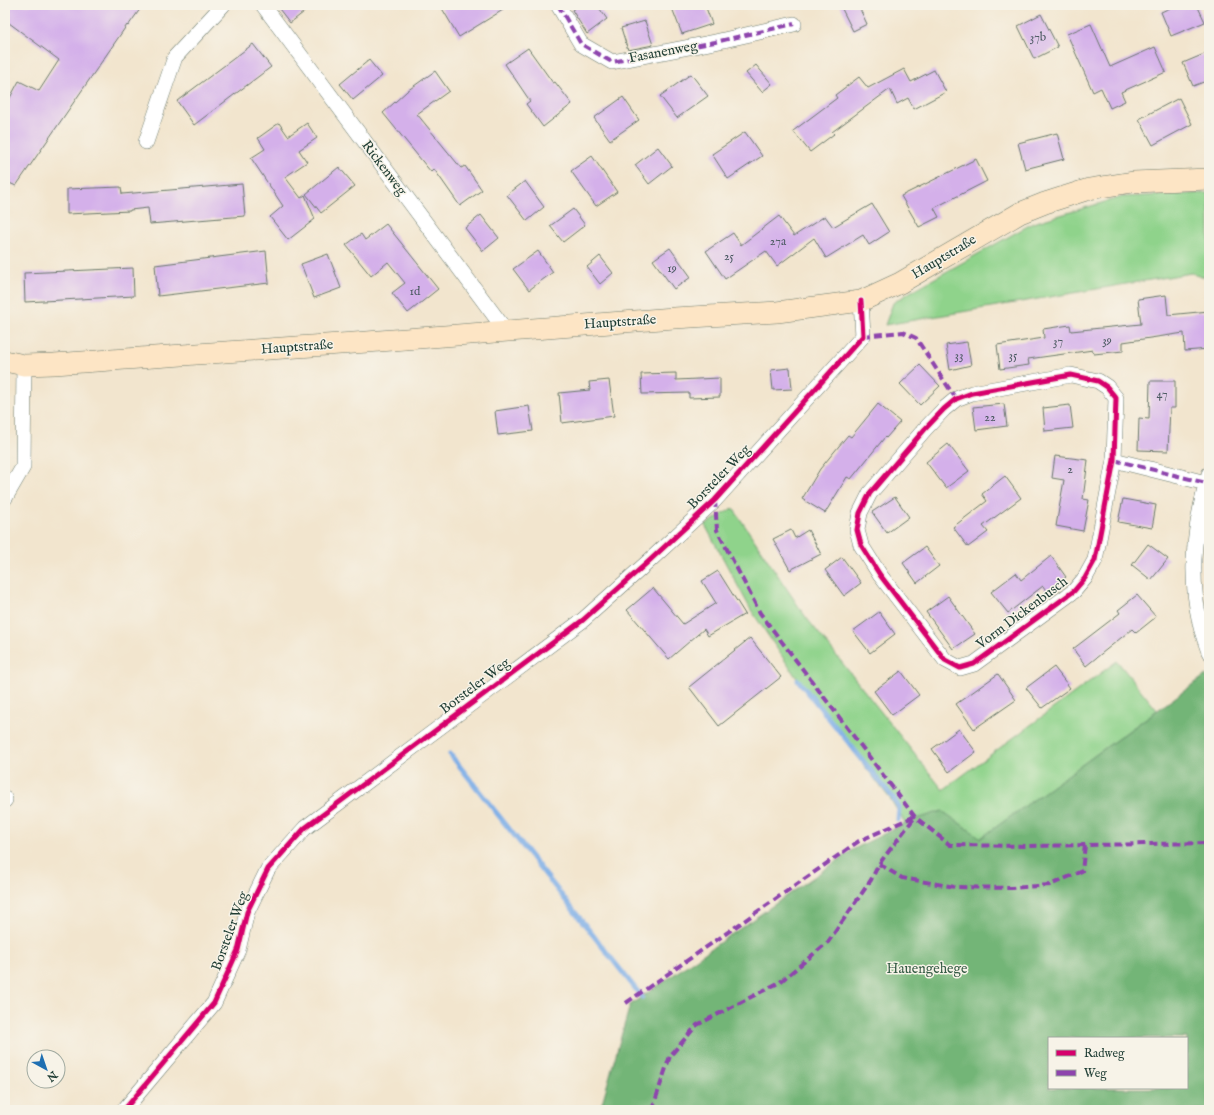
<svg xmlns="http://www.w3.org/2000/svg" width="1214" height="1115" viewBox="0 0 1214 1115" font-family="'IM FELL English',serif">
<rect width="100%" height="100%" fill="#f7f3e8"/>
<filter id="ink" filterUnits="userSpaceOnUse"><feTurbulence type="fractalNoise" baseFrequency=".025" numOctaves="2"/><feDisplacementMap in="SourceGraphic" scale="8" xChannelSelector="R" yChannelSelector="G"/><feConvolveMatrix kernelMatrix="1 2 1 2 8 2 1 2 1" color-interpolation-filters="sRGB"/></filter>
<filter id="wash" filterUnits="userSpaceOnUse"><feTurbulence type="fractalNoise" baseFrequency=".012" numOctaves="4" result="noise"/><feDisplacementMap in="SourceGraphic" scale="16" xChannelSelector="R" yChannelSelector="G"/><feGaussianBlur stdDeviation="0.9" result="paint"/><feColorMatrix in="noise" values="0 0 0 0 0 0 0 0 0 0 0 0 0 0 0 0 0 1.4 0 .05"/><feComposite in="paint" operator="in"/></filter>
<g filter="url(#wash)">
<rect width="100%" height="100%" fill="#f2e5ce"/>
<g fill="#8fd38b" stroke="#578860">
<path d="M 1209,193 L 1209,278 L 1191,273 L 885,325 L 893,303 L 912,291 L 1033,223 L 1122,197 Z"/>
<path d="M 733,508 L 805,616 L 943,790 L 1117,661 L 1157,710 L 981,838 L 942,811 L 905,823 L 891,800 L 798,680 L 751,610 L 705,525 Z"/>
</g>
<path fill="#73b577" stroke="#497956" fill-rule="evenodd" d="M 1206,675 L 1209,681 L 1209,1110 L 600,1110 L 630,1005 L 854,849 L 905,823 L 942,811 L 981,838 ZM 1049,1038 L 1187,1038 L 1187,1088 L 1049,1088 Z"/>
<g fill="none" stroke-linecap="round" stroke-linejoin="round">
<g stroke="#7bade7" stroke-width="5">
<path d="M 798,680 L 894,799 L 899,808 L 898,820"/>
<path d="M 450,754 L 642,997"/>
</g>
</g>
<g id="blocks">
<g fill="#d4b0ea">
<path d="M 5,5 L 143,5 L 128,26 L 127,25 L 16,186 L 5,181 L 5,107 L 19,81 L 39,91 L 59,60 L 5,20 Z"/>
<path d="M 276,5 L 313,5 L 290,23 Z"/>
<path d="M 440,5 L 511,5 L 459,37 Z"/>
<path d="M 579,5 L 597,5 L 607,19 L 587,34 L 572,10 Z"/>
<path d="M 682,5 L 705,5 L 712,24 L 682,34 L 672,8 Z"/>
<path d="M 840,5 L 858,5 L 867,24 L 853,31 Z"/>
<path d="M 1177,5 L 1197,5 L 1205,22 L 1171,36 L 1161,12 Z"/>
<path d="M 1041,14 L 1058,47 L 1034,59 L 1018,26 Z"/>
<path d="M 645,21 L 653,45 L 628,50 L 621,28 Z"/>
<path d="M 1091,24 L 1110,67 L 1155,47 L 1166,72 L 1121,92 L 1125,101 L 1110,108 L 1101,88 L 1093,92 L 1067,34 Z"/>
<path d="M 253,44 L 271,67 L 194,125 L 177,101 Z"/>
<path d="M 528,48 L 553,83 L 555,82 L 572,104 L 543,127 L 526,104 L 530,101 L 505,64 Z"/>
<path d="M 1209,52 L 1209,80 L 1193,86 L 1183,63 Z"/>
<path d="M 369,60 L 382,76 L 353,100 L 340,84 Z"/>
<path d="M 756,65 L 772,84 L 762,92 L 746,73 Z"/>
<path d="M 904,69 L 911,82 L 934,70 L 946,92 L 914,109 L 908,98 L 897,104 L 890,89 L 832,132 L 834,134 L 810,152 L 793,131 L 837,98 L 835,95 L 859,77 L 868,88 Z"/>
<path d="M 435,71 L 449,91 L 417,114 L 461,168 L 465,166 L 482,190 L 460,206 L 434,169 L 431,172 L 383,113 L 407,91 Z"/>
<path d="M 691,74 L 708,96 L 677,118 L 660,96 Z"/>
<path d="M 623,97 L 639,120 L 610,140 L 594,118 Z"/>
<path d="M 1179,98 L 1192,124 L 1153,145 L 1139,119 Z"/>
<path d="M 279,123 L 288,136 L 307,123 L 317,138 L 299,150 L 307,162 L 285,177 L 301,198 L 305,195 L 315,219 L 288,240 L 270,217 L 283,206 L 251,158 L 265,149 L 258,138 Z"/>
<path d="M 745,132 L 762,156 L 728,179 L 712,154 Z"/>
<path d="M 1057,133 L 1064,159 L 1025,169 L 1018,143 Z"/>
<path d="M 658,147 L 672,166 L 649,184 L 635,165 Z"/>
<path d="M 592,156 L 617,192 L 596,206 L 571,171 Z"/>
<path d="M 976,159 L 987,181 L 934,208 L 939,217 L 919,227 L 901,196 Z"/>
<path d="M 339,167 L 355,186 L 321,213 L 306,194 Z"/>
<path d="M 525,181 L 544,207 L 527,221 L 507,195 Z"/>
<path d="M 242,184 L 245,216 L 150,224 L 148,208 L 130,210 L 130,211 L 67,214 L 67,189 L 121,187 L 122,194 Z"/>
<path d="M 872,204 L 889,232 L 869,245 L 863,235 L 826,258 L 814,238 L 777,266 L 766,251 L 725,279 L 706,251 L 733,233 L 741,245 L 779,216 L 794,236 L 825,216 L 833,227 Z"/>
<path d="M 573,209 L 585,225 L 563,242 L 550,226 Z"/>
<path d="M 481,215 L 499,238 L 483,251 L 465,228 Z"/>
<path d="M 386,224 L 438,289 L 408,313 L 392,293 L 405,283 L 388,262 L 371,276 L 346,245 L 361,234 L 365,240 Z"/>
<path d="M 670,248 L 691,277 L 674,289 L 653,260 Z"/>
<path d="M 266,251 L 269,283 L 158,296 L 155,265 Z"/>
<path d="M 538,251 L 553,272 L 529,290 L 513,269 Z"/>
<path d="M 328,254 L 341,288 L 314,298 L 301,264 Z"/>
<path d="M 600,256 L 613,273 L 600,284 L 587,267 Z"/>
<path d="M 133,268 L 134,296 L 25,302 L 24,273 Z"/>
<path d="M 1166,295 L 1168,315 L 1209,311 L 1209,349 L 1185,351 L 1184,333 L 1123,342 L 1123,351 L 1094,354 L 1093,350 L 1028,359 L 1029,365 L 1000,369 L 997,345 L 1044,338 L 1043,329 L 1070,325 L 1071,331 L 1141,324 L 1138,299 Z"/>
<path d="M 967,342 L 971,365 L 950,370 L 946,345 Z"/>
<path d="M 920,365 L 940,386 L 920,405 L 900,384 Z"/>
<path d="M 790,368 L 792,389 L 773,390 L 771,370 Z"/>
<path d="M 676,373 L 676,380 L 720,378 L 720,397 L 689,398 L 689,393 L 642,394 L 641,374 Z"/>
<path d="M 609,380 L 614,416 L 562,423 L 559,393 L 590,390 L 589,382 Z"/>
<path d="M 1150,381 L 1175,381 L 1175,408 L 1170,408 L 1168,451 L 1138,450 L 1139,418 L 1149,419 Z"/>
<path d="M 878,404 L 900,422 L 886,438 L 885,437 L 851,479 L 847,477 L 825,513 L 802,499 L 820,469 L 848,435 L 851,437 Z"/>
<path d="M 1004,404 L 1007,426 L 976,430 L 973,407 Z"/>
<path d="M 1070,405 L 1073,428 L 1045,431 L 1043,408 Z"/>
<path d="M 529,406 L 533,431 L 498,435 L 495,411 Z"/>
<path d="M 948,444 L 969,471 L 946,488 L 926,462 Z"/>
<path d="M 1055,456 L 1088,460 L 1083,499 L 1089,500 L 1083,531 L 1056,526 L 1064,480 L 1052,478 Z"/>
<path d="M 1005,476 L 1021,498 L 983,526 L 988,532 L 968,547 L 953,527 L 987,501 L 982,494 Z"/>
<path d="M 895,497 L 909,517 L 887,533 L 872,512 Z"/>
<path d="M 1123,499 L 1156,505 L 1152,528 L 1118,522 Z"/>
<path d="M 791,530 L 795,538 L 808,530 L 821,554 L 790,570 L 773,539 Z"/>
<path d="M 1148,544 L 1168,559 L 1151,580 L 1132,565 Z"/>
<path d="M 925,547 L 939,566 L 917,583 L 903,563 Z"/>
<path d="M 1051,556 L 1066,577 L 1047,592 L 1043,586 L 1008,613 L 991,592 L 1016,573 L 1021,580 Z"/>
<path d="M 842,557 L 861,583 L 844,596 L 825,570 Z"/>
<path d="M 718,571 L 745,614 L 708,636 L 704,629 L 669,659 L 627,610 L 653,588 L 683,624 L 716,603 L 702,581 Z"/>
<path d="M 1137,595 L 1156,617 L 1136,633 L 1132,629 L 1086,666 L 1073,649 L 1120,613 L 1118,610 Z"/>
<path d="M 948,596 L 975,634 L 953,649 L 926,612 Z"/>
<path d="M 879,612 L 895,634 L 870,653 L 853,631 Z"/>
<path d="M 750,638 L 781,677 L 719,726 L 689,687 Z"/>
<path d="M 1054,667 L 1070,688 L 1042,708 L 1026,688 Z"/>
<path d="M 901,671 L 919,695 L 892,715 L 874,691 Z"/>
<path d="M 998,674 L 1016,700 L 974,729 L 956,704 Z"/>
<path d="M 959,729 L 976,752 L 949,772 L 932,749 Z"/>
</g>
</g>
</g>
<g filter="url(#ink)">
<use href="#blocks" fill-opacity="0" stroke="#69786a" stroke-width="1"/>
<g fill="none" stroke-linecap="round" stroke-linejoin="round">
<g stroke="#69786a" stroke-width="16">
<g id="minor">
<path d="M 263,5 L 506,331"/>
<path d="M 558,5 L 581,44 L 612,62 L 715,42 L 794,24"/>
<path d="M 146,142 L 175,57 L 223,5"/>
<path d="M 1071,375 L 1098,381 L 1107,387 L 1116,398 L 1114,460 L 1095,560 L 1085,578 L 1074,591 L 974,664 L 960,668 L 945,660 L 880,575 L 861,545 L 857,530 L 860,513 L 870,493 L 925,429 L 944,409 L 956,399 L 972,393 Z"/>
<path d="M 1114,460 L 1206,483"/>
<path d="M 1209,474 C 1195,524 1188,571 1200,623 C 1202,633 1206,643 1209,652"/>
<path d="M 5,498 L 23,467 L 24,365"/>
<path d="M 5,799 L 5,800"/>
<path d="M 124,1110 L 214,1003 L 238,950 L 247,912 L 268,869 L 305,828 L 583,620 L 648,562 L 715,500 L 863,336 L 861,301"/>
</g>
</g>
<g stroke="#69786a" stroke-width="22">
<path id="secondary" d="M 5,361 L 24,365 L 54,364 L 354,343 L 674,318 L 777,312 L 861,301 L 900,283 L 1020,213 L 1045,203 L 1089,189 L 1133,182 L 1209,179"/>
</g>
<use href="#minor" stroke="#fff" stroke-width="15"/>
<use href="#secondary" stroke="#fde5c5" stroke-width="21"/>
<g stroke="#8e44ad" stroke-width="4" stroke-dasharray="8 4" stroke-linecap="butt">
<path d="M 558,5 L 581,44 L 612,62 L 715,42 L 794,24"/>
<path d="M 863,336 L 903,332 L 916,338 L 956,399"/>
<path d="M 1114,460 L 1206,483"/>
<path d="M 715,500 L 717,530 L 760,613 L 915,817 L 950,845 L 1028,846 L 1209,843"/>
<path d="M 879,864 L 902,878 L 955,887 L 1012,888 L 1050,885 L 1082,871 L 1085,845"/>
<path d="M 626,1003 L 859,841 L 913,817"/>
<path d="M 652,1110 L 670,1056 L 697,1025 L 780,982 L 828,942 L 871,880 L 879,864 L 915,817"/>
</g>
<g stroke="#f7f3e8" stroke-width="8">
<g id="cycleway">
<path d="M 1071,375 L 1098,381 L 1107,387 L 1116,398 L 1114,460 L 1095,560 L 1085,578 L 1074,591 L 974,664 L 960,668 L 945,660 L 880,575 L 861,545 L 857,530 L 860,513 L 870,493 L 925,429 L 944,409 L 956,399 L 972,393 Z"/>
<path d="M 124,1110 L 214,1003 L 238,950 L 247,912 L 268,869 L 305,828 L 583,620 L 648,562 L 715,500 L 863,336 L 861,301"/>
</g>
</g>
<use href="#cycleway" stroke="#d6006c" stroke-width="5"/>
</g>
</g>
<g text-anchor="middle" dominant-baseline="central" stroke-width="3" stroke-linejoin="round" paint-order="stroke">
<g font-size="12" fill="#4c5a62">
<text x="1038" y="37">37b</text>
<text x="778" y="241">27a</text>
<text x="729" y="256">25</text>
<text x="672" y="268">19</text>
<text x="415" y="291">1d</text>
<text x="1107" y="340">39</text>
<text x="1058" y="341">37</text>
<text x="959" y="355">33</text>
<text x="1013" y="355">35</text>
<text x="1162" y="394">47</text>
<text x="990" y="417">22</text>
<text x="1070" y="469">2</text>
</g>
<g font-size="14" fill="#1f3d34" stroke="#f7f3e8">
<text transform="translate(663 52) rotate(-11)">Fasanenweg</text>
<text transform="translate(384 168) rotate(53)">Rickenweg</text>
<text transform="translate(944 257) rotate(-31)">Hauptstraße</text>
<text transform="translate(620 322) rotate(-4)">Hauptstraße</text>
<text transform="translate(297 347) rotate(-4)">Hauptstraße</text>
<text transform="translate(719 477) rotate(-46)">Borsteler Weg</text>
<text transform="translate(1022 613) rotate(-37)">Vorm Dickenbusch</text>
<text transform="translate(475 686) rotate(-37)">Borsteler Weg</text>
<text transform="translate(230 931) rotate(-70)">Borsteler Weg</text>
</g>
<g font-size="14" fill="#355b45" stroke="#f7f3e8">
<text x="927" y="969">Hauengehege</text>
</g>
</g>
<rect width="1214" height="1115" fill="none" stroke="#f7f3e8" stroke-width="20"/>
<rect x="1048" y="1037" width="140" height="52" fill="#f7f3e8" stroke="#a1aaa0"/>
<rect x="1056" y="1050" width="20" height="6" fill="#d6006c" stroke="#a1aaa0"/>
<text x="1084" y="1057" font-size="12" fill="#1f3d34">Radweg</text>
<rect x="1056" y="1070" width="20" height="6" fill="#8e44ad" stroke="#a1aaa0"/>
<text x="1084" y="1077" font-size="12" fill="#1f3d34">Weg</text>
<g transform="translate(46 1069) rotate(140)"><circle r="19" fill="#f7f3e8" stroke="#a1aaa0"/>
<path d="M0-3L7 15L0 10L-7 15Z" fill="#1f6fb2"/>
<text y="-6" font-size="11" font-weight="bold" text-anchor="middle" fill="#1f3d34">N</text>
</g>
</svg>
